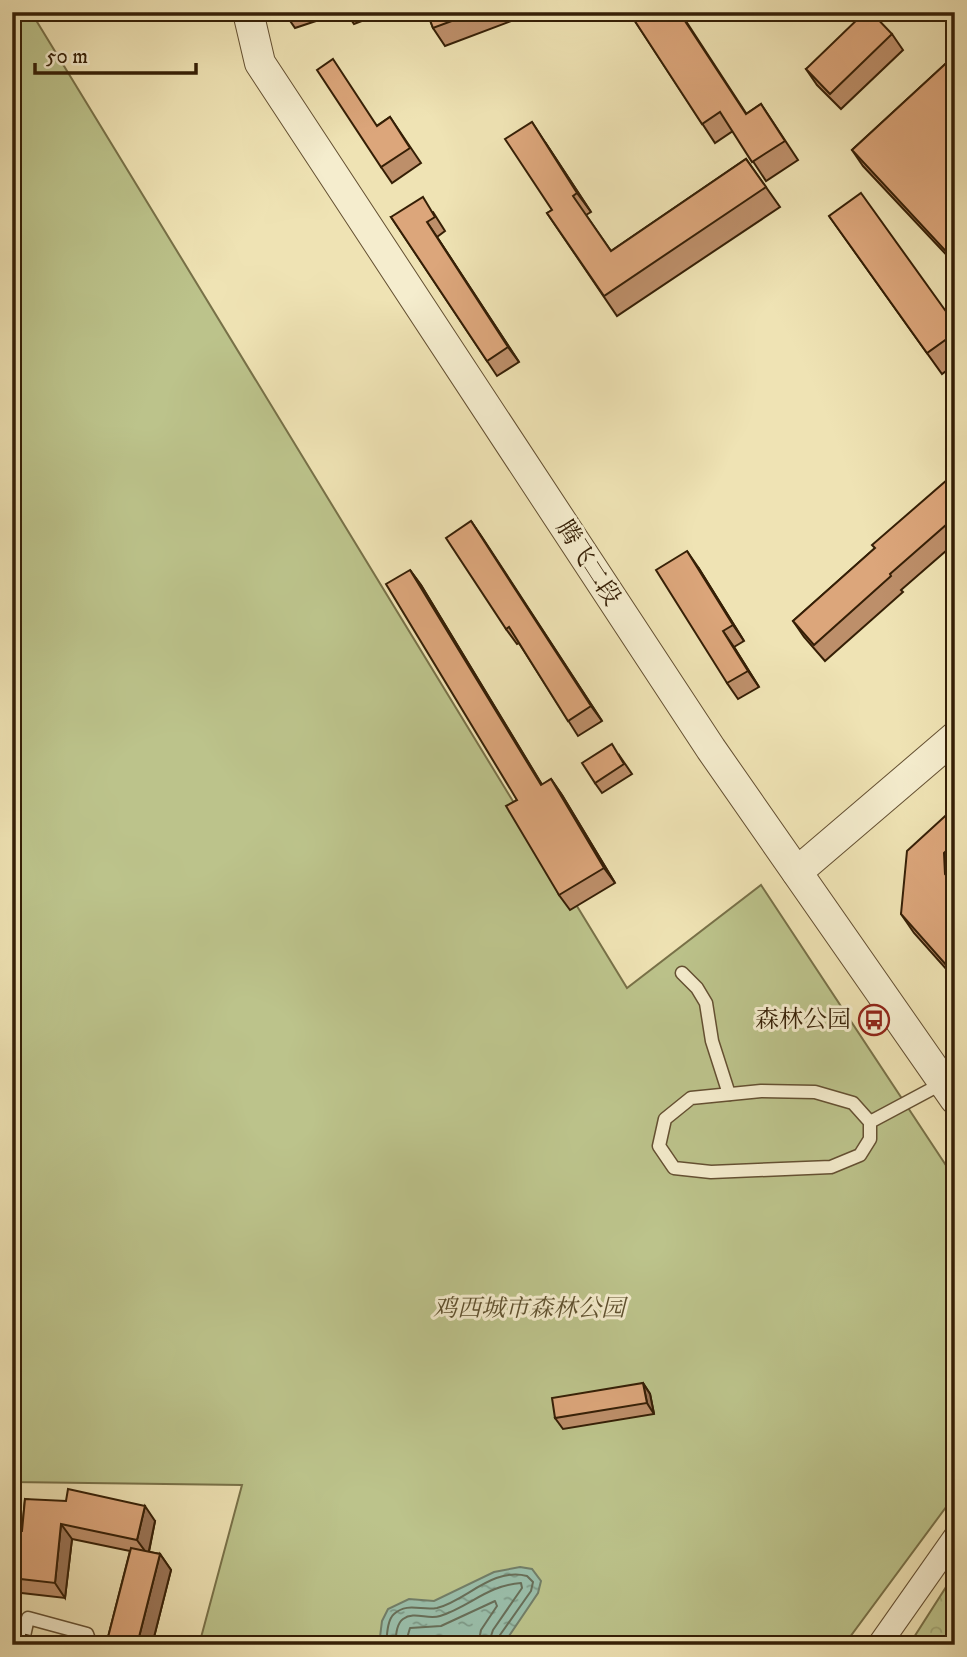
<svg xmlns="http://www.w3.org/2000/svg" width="967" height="1657" viewBox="0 0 967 1657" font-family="'IM FELL DW Pica','Noto Serif SC',serif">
<defs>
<pattern id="forest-crowns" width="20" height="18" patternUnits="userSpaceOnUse" patternTransform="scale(1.75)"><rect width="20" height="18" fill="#bcc38b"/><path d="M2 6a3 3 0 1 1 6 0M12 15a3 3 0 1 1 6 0" fill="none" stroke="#a2a776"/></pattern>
<pattern id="water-ripples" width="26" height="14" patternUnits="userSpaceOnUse" patternTransform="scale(1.75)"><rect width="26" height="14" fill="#9abeaa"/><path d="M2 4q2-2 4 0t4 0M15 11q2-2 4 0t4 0" fill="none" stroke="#7e9a88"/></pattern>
</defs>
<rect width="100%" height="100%" fill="#efe3b4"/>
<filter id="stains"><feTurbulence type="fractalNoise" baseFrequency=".00286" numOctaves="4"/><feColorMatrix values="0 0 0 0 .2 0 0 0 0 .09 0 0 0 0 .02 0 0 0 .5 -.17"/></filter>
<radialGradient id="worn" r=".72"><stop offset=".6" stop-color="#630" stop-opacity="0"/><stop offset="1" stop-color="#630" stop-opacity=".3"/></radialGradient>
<path fill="url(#forest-crowns)" stroke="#787148" stroke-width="2" d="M 955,1573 L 955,1645 L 909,1645 Z"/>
<path fill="#bcc38b" stroke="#787148" stroke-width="2" d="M 12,12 L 31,12 L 627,988 L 761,885 L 955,1179 L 955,1495 L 844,1645 L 199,1645 L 242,1485 L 12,1482 Z"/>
<path fill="url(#water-ripples)" stroke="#727e68" stroke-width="2" d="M 520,1567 L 532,1569 L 541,1581 L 538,1593 L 503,1645 L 379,1645 L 382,1621 L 388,1609 L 409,1599 L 434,1601 L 494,1572 Z"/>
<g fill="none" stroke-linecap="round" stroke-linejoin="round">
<g stroke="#686e58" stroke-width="2">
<path d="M 386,1645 C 387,1636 387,1620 394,1614 C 407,1602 422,1611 437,1608 C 466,1601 492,1567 527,1576 L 533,1582 L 531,1591 L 500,1635 L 497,1645"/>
<path d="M 395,1645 C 396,1637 396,1624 403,1619 C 414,1611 428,1620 440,1616 C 469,1607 488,1585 521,1583 L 522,1588 L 493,1630 L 488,1645"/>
<path d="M 405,1645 L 410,1628 L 441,1626 L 495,1601 L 497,1606 L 481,1630 L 478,1645"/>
</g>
<g stroke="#645032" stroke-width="15">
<g id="service">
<path d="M 682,973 L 697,988 L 706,1003 L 712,1041 L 729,1094"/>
<path d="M 870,1122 L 870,1139 L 860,1155 L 831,1167 L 711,1172 L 674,1168 L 659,1146 L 665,1119 L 691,1098 L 761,1091 L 815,1092 L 853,1103 L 870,1122 L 943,1083"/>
<path d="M 22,1645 L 28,1618 L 87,1634 L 91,1645"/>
</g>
</g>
<g stroke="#645032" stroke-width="25">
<path id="minor" d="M 879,1645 L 955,1537"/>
</g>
<g stroke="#645032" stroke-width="32">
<g id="tertiary">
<path d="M 248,12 L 260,63 L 711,749 L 955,1099"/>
<path d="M 797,872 L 955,737"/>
</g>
</g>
<use href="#service" stroke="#f5edce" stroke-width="12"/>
<use href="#minor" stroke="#f5edce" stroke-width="23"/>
<use href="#tertiary" stroke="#f5edce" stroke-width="30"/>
</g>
<g fill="#bd8f6a" stroke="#351f06" stroke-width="2">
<path d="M 284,12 L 343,12 L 295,28 Z"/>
<path d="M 346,12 L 385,12 L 354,24 Z"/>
<path d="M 427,12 L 535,12 L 445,46 L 433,28 Z"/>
<path d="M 629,12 L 746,114 L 761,104 L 798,160 L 766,181 L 733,131 L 715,143 Z"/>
<path d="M 892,34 L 903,50 L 841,109 L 817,85 L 806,69 Z"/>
<path d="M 955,55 L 955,264 L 863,166 L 852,150 Z"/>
<path d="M 390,117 L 421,163 L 392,183 L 381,167 L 378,125 Z"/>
<path d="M 545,142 L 591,212 L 586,215 L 611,251 L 746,159 L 780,207 L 617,316 L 547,213 L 552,210 Z"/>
<path d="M 433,212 L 445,231 L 437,237 L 519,362 L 497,376 L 391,217 Z"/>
<path d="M 829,216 L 955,324 L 955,364 L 942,374 Z"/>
<path d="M 955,473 L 955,543 L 901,590 L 903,592 L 825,661 L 804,637 L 793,621 L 875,548 Z"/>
<path d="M 471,521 L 602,721 L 578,736 L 519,643 L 517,644 L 506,629 Z"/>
<path d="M 698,567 L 744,641 L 734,647 L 759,687 L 738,699 L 727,683 Z"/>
<path d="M 410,570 L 421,585 L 542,785 L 551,779 L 562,795 L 615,883 L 570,910 L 559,895 L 517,800 Z"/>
<path d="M 619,755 L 632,774 L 602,793 L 595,783 Z"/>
<path d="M 955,807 L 955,979 L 914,933 L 901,914 Z"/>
<path d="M 643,1383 L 650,1394 L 654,1414 L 563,1429 L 555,1418 Z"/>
<path d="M 25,1499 L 155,1521 L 149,1552 L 160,1554 L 171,1570 L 152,1645 L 106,1645 L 130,1551 L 72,1539 L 65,1598 L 13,1592 L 12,1590 L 12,1530 L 22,1531 Z"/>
</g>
<g fill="#9a7456" stroke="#351f06" stroke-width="2">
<path d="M 679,12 L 680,12 L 759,133 L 746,114 Z"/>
<path d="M 532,122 L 545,142 L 591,212 L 577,193 Z"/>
<path d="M 427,222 L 437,237 L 519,362 L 508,347 Z"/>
<path d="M 471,521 L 482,537 L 602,721 L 591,706 Z"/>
<path d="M 687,551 L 698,567 L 744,641 L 733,625 Z"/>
<path d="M 410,570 L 421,585 L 552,801 L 541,785 Z"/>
<path d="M 723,631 L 734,647 L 759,687 L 748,671 Z"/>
<path d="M 551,779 L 562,795 L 615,883 L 604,868 Z"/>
<path d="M 944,853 L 955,868 L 955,888 L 945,874 Z"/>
<path d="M 643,1383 L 650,1394 L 654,1414 L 647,1403 Z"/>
<path d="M 145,1506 L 155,1521 L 148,1555 L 137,1540 Z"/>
<path d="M 61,1524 L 72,1539 L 65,1598 L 55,1583 Z"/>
<path d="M 160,1554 L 171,1570 L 152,1645 L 137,1645 Z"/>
</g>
<g fill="#dca67b" stroke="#351f06" stroke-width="2">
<path d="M 427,12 L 476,12 L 433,28 Z"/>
<path d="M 629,12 L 679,12 L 746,114 L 761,104 L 785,141 L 752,162 L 720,112 L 702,124 Z"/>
<path d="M 865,12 L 871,12 L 892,34 L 830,94 L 806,69 Z"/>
<path d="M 955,55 L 955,261 L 852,150 Z"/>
<path d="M 333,59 L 377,126 L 390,117 L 410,148 L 381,167 L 317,70 Z"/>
<path d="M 532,122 L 577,193 L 573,196 L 611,251 L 746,159 L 766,187 L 604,296 L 547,213 L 552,210 L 505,139 Z"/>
<path d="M 861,193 L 955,324 L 955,333 L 927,353 L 829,216 Z"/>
<path d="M 423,197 L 435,217 L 427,222 L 508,347 L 487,361 L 391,217 Z"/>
<path d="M 955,473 L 955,517 L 890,574 L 891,576 L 814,645 L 793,621 L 875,548 L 872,545 Z"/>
<path d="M 471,521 L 591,706 L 568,721 L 509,627 L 506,629 L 446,538 Z"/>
<path d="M 687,551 L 733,625 L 723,631 L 748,671 L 727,683 L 656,570 Z"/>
<path d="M 410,570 L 541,785 L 551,779 L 604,868 L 559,895 L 506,806 L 517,800 L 386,584 Z"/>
<path d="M 612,744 L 624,764 L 595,783 L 582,763 Z"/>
<path d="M 955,807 L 955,843 L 944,853 L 945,874 L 955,885 L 955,975 L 901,914 L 907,851 Z"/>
<path d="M 643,1383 L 647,1403 L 555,1418 L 552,1398 Z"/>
<path d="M 68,1489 L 145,1506 L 137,1540 L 61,1524 L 55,1583 L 12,1578 L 12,1530 L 22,1531 L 25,1499 L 66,1501 Z"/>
<path d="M 131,1548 L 160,1554 L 137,1645 L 106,1645 Z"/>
<path d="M 26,1635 L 64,1644 L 64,1645 L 23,1645 Z"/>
</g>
<defs>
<g id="bus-ring" transform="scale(1.575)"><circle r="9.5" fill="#f5edce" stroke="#8f2418" stroke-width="1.5"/><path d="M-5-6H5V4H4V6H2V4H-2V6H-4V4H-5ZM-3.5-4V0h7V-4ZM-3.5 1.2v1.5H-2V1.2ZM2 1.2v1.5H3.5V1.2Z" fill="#8f2418"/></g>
</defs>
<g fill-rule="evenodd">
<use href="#bus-ring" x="874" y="1020"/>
</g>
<g text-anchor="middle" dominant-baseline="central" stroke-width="6" stroke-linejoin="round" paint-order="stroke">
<g font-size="24" fill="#351f06" stroke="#f5edce">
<text transform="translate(588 563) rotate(57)">腾飞二段</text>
</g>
<g font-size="24" fill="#351f06" stroke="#f5edce" text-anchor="end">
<text x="851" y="1020">森林公园</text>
</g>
<g font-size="24" font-style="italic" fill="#5e502e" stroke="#f5edce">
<text x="529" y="1309">鸡西城市森林公园</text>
</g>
</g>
<rect width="967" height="1657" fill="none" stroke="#efe3b4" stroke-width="42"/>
<rect x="14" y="14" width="939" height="1629" fill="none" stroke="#351f06" stroke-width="3.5"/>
<rect x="21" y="21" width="925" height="1615" fill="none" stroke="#351f06" stroke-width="2"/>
<path d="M35 63v10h161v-10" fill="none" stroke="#351f06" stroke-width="3.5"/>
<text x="46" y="63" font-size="21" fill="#351f06" stroke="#f5edce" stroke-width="5" paint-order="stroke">50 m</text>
<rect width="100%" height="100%" filter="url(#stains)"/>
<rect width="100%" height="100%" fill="url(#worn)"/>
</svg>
